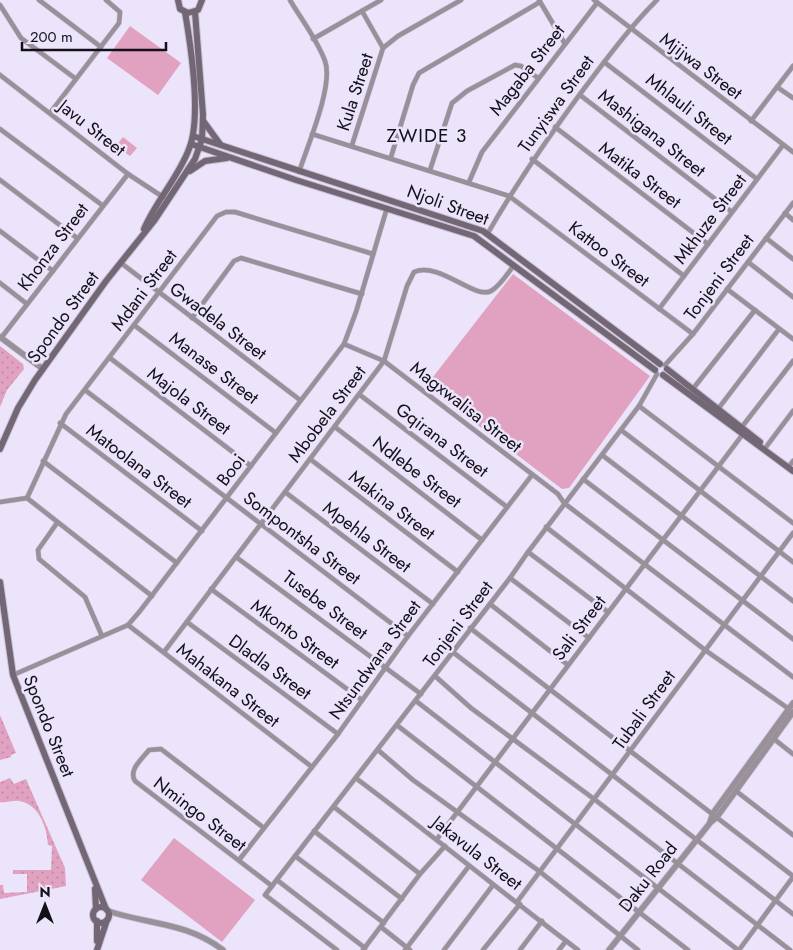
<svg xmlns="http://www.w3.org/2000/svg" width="793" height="950" viewBox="0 0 793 950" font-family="Jost,sans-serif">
<defs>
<pattern id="grass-dots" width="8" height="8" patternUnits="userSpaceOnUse" patternTransform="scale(1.25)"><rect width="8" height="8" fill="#e1a1c0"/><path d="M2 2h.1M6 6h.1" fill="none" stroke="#c08aa4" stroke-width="1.8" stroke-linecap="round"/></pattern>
</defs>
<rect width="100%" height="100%" fill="#ebe4fb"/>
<g fill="url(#grass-dots)">
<path d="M 0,346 L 23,364 L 24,369 L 7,390 L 0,407 Z"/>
<path d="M 0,715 L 16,753 L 11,755 L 11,757 L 0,760 Z"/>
<path d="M 10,778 L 14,784 L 26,779 L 65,868 L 66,886 L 0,899 L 0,885 L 3,885 L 4,893 L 27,892 L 27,874 L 13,874 L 13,870 L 51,870 L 52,846 L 48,845 C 47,827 39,804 19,801 C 13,800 5,803 0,802 L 0,782 Z"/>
</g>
<g fill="#e1a1c0">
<path d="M 130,26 L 181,63 L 158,95 L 107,58 Z"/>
<path d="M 123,137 L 137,148 L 130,156 L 116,146 Z"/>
<path d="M 513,274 L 650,376 L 569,488 L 562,489 L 426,386 Z"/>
<path d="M 174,838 L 255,900 L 222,942 L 141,880 Z"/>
</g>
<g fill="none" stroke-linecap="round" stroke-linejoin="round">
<g stroke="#c8c2d7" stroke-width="5.5">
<g id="minor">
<path d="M 39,0 L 101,47"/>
<path d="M 290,0 C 301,19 317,39 325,61 C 334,85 307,147 299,172"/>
<path d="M 539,0 L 565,44"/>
<path d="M 594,0 L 793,152"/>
<path d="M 0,5 L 21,38 L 76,79"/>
<path d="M 362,11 L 383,48"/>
<path d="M 313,39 L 381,0"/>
<path d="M 604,62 L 757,179"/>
<path d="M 0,75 L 128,174 L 163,197"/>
<path d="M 777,87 L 793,98"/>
<path d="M 580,95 L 732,212"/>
<path d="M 50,113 L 119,23 L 120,12 L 106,0"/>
<path d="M 751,121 L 793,66"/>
<path d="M 555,127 L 708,244"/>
<path d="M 0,129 L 102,205"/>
<path d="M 312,134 L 509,196 L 693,334"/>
<path d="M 352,145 L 383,48 L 398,36 L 461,0"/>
<path d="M 391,157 L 413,85 L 419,73 L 540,2"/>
<path d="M 532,159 L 684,276"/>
<path d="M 430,170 L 452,103 L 467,91 L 515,65 L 521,66 L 538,78"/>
<path d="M 0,180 L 77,238"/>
<path d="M 469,182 L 482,152 L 597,3"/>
<path d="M 785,213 L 793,220"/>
<path d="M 0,231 L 53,271"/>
<path d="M 488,233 C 516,184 547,139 580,94 C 605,61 628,29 657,0"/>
<path d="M 766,238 L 793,259"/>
<path d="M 748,262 L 793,297"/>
<path d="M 121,263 L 300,400"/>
<path d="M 0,283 L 27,304"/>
<path d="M 727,289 L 793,339"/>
<path d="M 659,309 L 783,145"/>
<path d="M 192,318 L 234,261 L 241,258 L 362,294"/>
<path d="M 134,325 L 276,433"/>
<path d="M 1,338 L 128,174"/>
<path d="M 344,344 L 384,361 L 558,494 L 564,503 L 793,677"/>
<path d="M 110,358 L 251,466"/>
<path d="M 665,365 L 693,334 L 793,203"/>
<path d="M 85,390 L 408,636"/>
<path d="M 692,390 L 755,310"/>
<path d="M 360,395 L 507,507"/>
<path d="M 639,406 L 793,523"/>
<path d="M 718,409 L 779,329"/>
<path d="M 60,423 L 202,531"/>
<path d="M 335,427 L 482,540"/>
<path d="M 741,428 L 793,361"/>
<path d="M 621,430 L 793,562"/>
<path d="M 766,447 L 793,411"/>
<path d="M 602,455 L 793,601"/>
<path d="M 310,459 L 458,572"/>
<path d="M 43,461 L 177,563"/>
<path d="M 790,465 L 793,461"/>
<path d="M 583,479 L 793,639"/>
<path d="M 285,492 L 433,604"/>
<path d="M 27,498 L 152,596"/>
<path d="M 0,502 L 27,498 L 66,414 L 217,216 L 226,212 L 235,212 L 373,254"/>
<path d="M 57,523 L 38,550 L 39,559 L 85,597 L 102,636"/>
<path d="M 546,527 L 705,650 L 789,709"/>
<path d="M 528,552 L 608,612"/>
<path d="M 236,557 L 421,694"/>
<path d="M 510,578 L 589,638"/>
<path d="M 211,589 L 362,700"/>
<path d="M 490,604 L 568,665"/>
<path d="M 187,622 L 338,734"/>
<path d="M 128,625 L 312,767"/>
<path d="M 470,628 L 793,876"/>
<path d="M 164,652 L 384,361 L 407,286 L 414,272 C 439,261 475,300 491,291 C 500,286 508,273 514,265"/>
<path d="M 454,653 L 793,914"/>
<path d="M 13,675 L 128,625 L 140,611 L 344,344 L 356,312 L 387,208"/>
<path d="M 435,676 L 471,708 L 594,799 L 790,950"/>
<path d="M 416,701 L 738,950"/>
<path d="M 398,726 L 688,950"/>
<path d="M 774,739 L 793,754"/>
<path d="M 378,750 L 413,780 L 539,871 L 638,950"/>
<path d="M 357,779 C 432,835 504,894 578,950"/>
<path d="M 736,791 L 793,835"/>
<path d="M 334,807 L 420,874"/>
<path d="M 264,828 L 161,749 L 149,750 C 142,759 128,770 135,781 L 272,886"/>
<path d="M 314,831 L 402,899"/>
<path d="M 437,839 L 743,434"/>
<path d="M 295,856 L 384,923"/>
<path d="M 239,860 L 338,734 L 408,636 L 532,475"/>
<path d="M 277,880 L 365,948"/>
<path d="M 517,902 L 793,533"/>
<path d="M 381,927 L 410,950"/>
<path d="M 337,950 L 265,895 L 510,578 L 528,552 L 639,406 L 657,374"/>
<path d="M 363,950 L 420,874 L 445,846"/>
<path d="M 405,950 L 469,866"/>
<path d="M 444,950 L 493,885"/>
<path d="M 483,950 L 520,904"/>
<path d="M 520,950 L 542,921"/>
<path d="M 559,950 L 566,941"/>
<path d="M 739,950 L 793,877"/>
</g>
</g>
<g stroke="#c8c2d7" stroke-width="7">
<g id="tertiary">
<path d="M 0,337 L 43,369"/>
<path d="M 710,822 L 713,813 L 793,703"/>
<path d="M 108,911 C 150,925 186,922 223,950"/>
<path d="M 609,950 L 710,823 L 717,817 L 793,712"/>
</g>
</g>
<g stroke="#c8c2d7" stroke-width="8">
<g id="secondary">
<path d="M 178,0 L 180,9 L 188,13 L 198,10 L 202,0"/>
<path d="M 204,122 L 220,144"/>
<path d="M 193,136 L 483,231 L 660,364"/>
<path d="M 191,144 L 296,180 L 474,236 L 655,370"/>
<path d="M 190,171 L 205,161 L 227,158"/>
<path d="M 144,229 C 156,201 178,178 189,149 C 202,117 191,47 185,12"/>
<path d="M 667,369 L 760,442"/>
<path d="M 663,375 L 793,471"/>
<path d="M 0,449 L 18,408 L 35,380 L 106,281 L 154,221 L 195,159 L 202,139 L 203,115 L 195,12"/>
<path d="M 0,582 L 13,675 L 106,909"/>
<path d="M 95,889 L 96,909"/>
<circle cx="101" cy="915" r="8"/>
<path d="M 97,941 L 97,921"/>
<path d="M 97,950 L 107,920"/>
</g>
</g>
<use href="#minor" stroke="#99909a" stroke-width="4.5"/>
<use href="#tertiary" stroke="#99909a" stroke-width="5.5"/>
<use href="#secondary" stroke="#746775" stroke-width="6"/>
</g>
<g text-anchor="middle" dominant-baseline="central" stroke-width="5" stroke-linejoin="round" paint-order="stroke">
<g font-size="18" fill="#13101a" stroke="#ebe4fb">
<text transform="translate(701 66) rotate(37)">Mjijwa Street</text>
<text transform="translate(527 70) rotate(-52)">Magaba Street</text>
<text transform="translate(355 92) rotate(-72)">Kula Street</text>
<text transform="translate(556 104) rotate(-54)">Tunyiswa Street</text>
<text transform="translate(689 109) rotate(38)">Mhlauli Street</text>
<text transform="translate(92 128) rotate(38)">Javu Street</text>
<text transform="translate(652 133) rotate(38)">Mashigana Street</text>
<text transform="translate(640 175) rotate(37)">Matika Street</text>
<text transform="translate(448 205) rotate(20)">Njoli Street</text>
<text transform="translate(710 219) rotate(-53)">Mkhuze Street</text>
<text transform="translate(53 247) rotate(-53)">Khonza Street</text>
<text transform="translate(609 254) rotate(37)">Kattoo Street</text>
<text transform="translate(719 277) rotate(-53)">Tonjeni Street</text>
<text transform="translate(144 290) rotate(-53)">Mdani Street</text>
<text transform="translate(63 317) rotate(-54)">Spondo Street</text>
<text transform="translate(218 321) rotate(37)">Gwadela Street</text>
<text transform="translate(214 368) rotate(37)">Manase Street</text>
<text transform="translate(189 401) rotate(37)">Majola Street</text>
<text transform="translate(466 407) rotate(38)">Magxwalisa Street</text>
<text transform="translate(327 414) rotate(-53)">Mbobela Street</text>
<text transform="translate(442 440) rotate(37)">Gqirana Street</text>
<text transform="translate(139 466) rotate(37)">Matoolana Street</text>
<text transform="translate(231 470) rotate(-53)">Booi</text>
<text transform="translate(417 472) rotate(37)">Ndlebe Street</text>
<text transform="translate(392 505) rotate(37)">Makina Street</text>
<text transform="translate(367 537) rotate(37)">Mpehla Street</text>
<text transform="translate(302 538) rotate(37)">Sompontsha Street</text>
<text transform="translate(325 605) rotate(37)">Tusebe Street</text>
<text transform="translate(458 624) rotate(-53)">Tonjeni Street</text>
<text transform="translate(579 628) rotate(-53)">Sali Street</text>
<text transform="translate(295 634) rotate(36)">Mkonto Street</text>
<text transform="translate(375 660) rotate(-54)">Ntsundwana Street</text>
<text transform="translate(270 667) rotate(36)">Dladla Street</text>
<text transform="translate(228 685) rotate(38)">Mahakana Street</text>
<text transform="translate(644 710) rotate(-54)">Tubali Street</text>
<text transform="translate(49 726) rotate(68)">Spondo Street</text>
<text transform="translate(200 814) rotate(37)">Nmingo Street</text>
<text transform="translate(477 853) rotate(38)">Jakavula Street</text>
<text transform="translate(648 877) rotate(-52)">Daku Road</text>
</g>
<g font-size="19" letter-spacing="1" fill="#13101a" stroke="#ebe4fb">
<text x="427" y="135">ZWIDE 3</text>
</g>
</g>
<g transform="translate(45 905)" stroke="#ebe4fb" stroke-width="4" paint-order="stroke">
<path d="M0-4L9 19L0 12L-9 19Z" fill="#13101a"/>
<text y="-8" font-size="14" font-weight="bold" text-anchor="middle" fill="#13101a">N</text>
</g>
<path d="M22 42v8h144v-8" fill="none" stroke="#13101a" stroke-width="2.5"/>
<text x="30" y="42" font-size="15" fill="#13101a" stroke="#ebe4fb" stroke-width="4" paint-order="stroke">200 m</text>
</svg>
